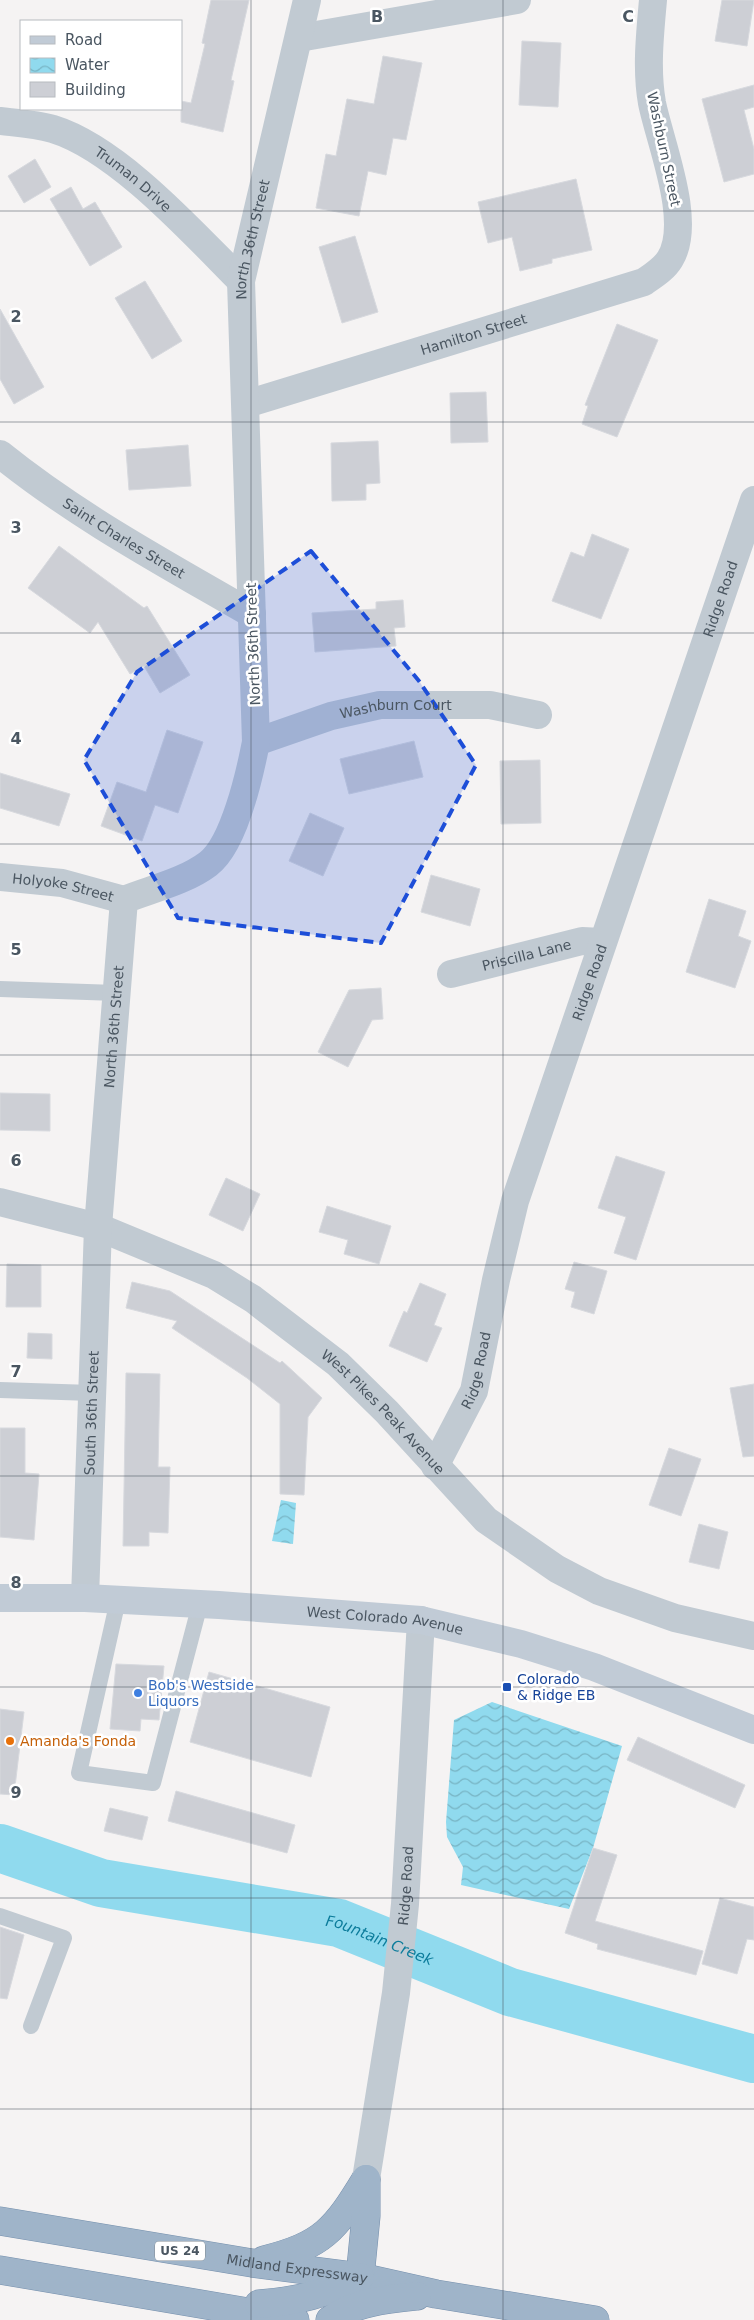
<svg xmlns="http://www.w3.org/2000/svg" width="754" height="2320" viewBox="0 0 754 2320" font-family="'DejaVu Sans',sans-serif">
<defs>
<pattern id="water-waves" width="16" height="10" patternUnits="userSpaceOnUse" patternTransform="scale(1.25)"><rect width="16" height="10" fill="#90daee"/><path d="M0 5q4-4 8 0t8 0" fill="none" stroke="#78b4c4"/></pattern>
</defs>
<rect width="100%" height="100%" fill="#f5f3f3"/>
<g fill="url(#water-waves)">
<path d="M 281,1500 L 296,1503 L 293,1544 L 272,1541 Z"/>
<path d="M 492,1702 L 622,1746 L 593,1848 L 569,1909 L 461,1885 L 463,1867 L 447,1837 L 446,1822 L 454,1720 Z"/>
</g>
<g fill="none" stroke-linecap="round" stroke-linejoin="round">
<path stroke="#90daee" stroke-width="48" id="s1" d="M 0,1848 L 101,1883 L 339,1923 L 510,1992 L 754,2059"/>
</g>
<g fill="#cdcfd5" stroke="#d7d9de">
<path d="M 211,0 L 249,0 L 231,80 L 234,81 L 223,132 L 181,122 L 181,101 L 191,103 L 205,44 L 202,43 Z"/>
<path d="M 722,0 L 754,0 L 747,46 L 715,41 Z"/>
<path d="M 522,41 L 561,43 L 558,107 L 519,105 Z"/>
<path d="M 383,56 L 422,63 L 406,140 L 393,138 L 386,175 L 368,171 L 359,216 L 316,208 L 326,154 L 336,156 L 347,99 L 374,104 Z"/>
<path d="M 754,85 L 754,107 L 744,110 L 754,149 L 754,174 L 724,182 L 702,99 Z"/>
<path d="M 35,159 L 51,187 L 24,203 L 8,176 Z"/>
<path d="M 576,179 L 592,250 L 552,259 L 552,263 L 520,271 L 512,237 L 488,243 L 478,202 Z"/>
<path d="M 71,187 L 83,209 L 95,202 L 122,247 L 90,266 L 50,199 Z"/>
<path d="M 355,236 L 378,312 L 342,323 L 319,247 Z"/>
<path d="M 145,281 L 182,341 L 152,359 L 115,298 Z"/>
<path d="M 0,309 L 44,387 L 14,404 L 0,379 Z"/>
<path d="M 617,324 L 658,340 L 617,437 L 582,424 L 588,406 L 585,405 Z"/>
<path d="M 486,392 L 488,442 L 451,443 L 450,393 Z"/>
<path d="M 378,441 L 380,483 L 366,484 L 366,500 L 332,501 L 331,443 Z"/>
<path d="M 188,445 L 191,486 L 129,490 L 126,450 Z"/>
<path d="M 592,534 L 629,549 L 601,619 L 552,601 L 571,552 L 584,557 Z"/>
<path d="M 59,546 L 144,608 L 147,606 L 190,675 L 160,693 L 144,666 L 130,674 L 98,622 L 90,633 L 28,588 Z"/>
<path d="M 403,600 L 405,627 L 394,628 L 396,646 L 315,652 L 312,613 L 376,609 L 376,602 Z"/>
<path d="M 167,730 L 203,742 L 178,813 L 155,805 L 142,841 L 101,826 L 117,782 L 146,792 Z"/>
<path d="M 414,741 L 423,777 L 349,794 L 340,759 Z"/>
<path d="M 540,760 L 541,823 L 501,824 L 500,761 Z"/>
<path d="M 0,773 L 70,794 L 59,826 L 0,808 Z"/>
<path d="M 310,813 L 344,828 L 323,876 L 289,861 Z"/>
<path d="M 431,875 L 480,889 L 470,926 L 421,912 Z"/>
<path d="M 709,899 L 746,911 L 738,936 L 751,941 L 735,988 L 686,972 Z"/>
<path d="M 381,988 L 383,1019 L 372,1020 L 348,1067 L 318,1052 L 349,990 Z"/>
<path d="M 0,1093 L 50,1094 L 50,1131 L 0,1130 Z"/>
<path d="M 616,1156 L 665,1172 L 636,1260 L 614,1253 L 626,1217 L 598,1208 Z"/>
<path d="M 226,1178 L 260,1194 L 243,1231 L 209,1215 Z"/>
<path d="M 327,1206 L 391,1226 L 379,1264 L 344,1254 L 348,1240 L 319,1232 Z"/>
<path d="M 574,1262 L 607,1271 L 594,1314 L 571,1307 L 575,1292 L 565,1289 Z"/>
<path d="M 7,1264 L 41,1265 L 41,1307 L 6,1307 Z"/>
<path d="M 132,1282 L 170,1291 L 280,1363 L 282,1361 L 322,1398 L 308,1417 L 304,1495 L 280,1494 L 280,1404 L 247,1378 L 172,1328 L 177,1321 L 126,1308 Z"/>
<path d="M 420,1283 L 446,1294 L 434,1325 L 442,1328 L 427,1362 L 389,1346 L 404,1311 L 407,1313 Z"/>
<path d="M 28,1333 L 52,1334 L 52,1359 L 27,1358 Z"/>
<path d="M 126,1373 L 160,1374 L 158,1467 L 170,1467 L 168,1533 L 149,1532 L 149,1546 L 123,1546 Z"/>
<path d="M 754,1384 L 754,1456 L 743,1457 L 730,1388 Z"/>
<path d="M 0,1428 L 25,1428 L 25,1473 L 39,1474 L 34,1540 L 0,1537 Z"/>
<path d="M 669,1448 L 701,1459 L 681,1516 L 649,1505 Z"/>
<path d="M 699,1524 L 728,1532 L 719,1569 L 689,1562 Z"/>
<path d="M 116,1664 L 164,1666 L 159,1720 L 141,1719 L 140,1731 L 110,1729 Z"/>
<path d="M 209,1672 L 330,1707 L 311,1777 L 190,1742 Z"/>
<path d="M 0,1709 L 24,1712 L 14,1795 L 0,1794 Z"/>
<path d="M 638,1737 L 745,1785 L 735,1808 L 627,1760 Z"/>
<path d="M 176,1791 L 295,1825 L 287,1853 L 168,1821 Z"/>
<path d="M 110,1808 L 148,1817 L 142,1840 L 104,1831 Z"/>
<path d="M 593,1848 L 617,1855 L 595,1921 L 703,1951 L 696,1975 L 597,1949 L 598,1944 L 565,1933 Z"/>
<path d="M 720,1898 L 754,1907 L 754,1940 L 747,1939 L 737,1974 L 702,1964 Z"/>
<path d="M 0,1927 L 24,1935 L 7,1999 L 0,1998 Z"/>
</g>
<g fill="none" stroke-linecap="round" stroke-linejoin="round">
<g stroke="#7690ad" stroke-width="29">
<g id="trunk">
<path id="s13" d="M 0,2221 L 252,2263 L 360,2277 L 436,2294 L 595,2320"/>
<path d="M 264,2260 C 323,2245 335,2230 366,2179"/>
<path d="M 0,2270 L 295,2320"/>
<path d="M 360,2277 L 366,2216 L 366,2179"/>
<path d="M 259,2304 C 299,2301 324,2294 360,2277"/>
<path d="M 330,2320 C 355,2302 387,2299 417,2296"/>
</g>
</g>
<g stroke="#c1cad2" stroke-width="16">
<path d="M 0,989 L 116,993"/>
<path d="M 0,1390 L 92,1393"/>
<path d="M 118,1600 L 79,1773 L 153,1783 L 200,1604"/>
<path d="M 0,1916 L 64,1938 L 31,2026"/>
</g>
<g stroke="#c1cad2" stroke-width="28">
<path d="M 299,38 L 517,0"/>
<path id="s2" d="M 0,121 C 18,123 36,124 53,129 C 118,149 193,233 241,281"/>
<path id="s3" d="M 246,404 L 644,282 C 654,275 664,269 670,259 C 693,222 660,143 652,103 C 646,69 650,34 653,0"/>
<path id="s4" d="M 0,454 C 78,517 166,564 252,614"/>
<path id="s5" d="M 256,742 L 331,716 L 380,705 L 490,705 L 538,715"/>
<path id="s6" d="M 0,877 L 62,883 L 124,900"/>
<path id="s7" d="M 451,974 L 582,941 L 602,942"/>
<path id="s8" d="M 0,1202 L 98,1227 L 214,1275 L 253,1299 L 338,1364 L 387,1412 L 486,1520 L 557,1569 L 599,1591 L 675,1618 L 754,1636"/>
<path id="s9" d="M 435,1466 L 474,1391 L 496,1280 L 515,1201 L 754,500"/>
<path id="s10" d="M 85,1598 L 98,1227 L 124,900 C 151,889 184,882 208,864 C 234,845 250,773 256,742 L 241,281 L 307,0"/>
<path id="s11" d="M 366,2179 L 396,1993 L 405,1904 L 421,1620"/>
</g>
<path stroke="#c1cbd6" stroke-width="28" id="s12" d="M 0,1598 L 85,1598 L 219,1605 L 421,1620 L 521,1644 L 594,1667 L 754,1730"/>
<use href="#trunk" stroke="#9fb4c9" stroke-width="28"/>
</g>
<path fill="#1d4ed8" fill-opacity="0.2" stroke="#1d4ed8" stroke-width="4" stroke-dasharray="10 6" stroke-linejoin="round" d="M 311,551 L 419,681 L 476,765 L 381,943 L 178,918 L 84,760 L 137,672 Z"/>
<path fill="none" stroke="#4a5661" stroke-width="1" stroke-opacity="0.55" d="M 251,0 L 251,2320M 503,0 L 503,2320M 0,211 L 754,211M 0,422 L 754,422M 0,633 L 754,633M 0,844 L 754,844M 0,1055 L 754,1055M 0,1265 L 754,1265M 0,1476 L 754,1476M 0,1687 L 754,1687M 0,1898 L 754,1898M 0,2109 L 754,2109"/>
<rect fill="#1a4fb4" stroke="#fff" stroke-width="2" x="502" y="1682" width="10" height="10" rx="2.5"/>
<circle fill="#3f7fe0" stroke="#fff" stroke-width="2" cx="138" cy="1693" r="5"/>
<circle fill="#e8710a" stroke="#fff" stroke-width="2" cx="10" cy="1741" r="5"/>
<g text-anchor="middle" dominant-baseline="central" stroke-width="5" stroke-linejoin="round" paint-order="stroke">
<rect fill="#fff" stroke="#808990" stroke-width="1" x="155" y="2241.5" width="50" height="19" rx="4"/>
<g font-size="12" font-weight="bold" fill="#4a5661">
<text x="180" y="2251">US 24</text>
</g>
<g font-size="14" fill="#4a5661" stroke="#fff">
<text transform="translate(664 149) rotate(78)">Washburn Street</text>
<text stroke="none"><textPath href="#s2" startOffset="149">Truman Drive</textPath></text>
<text stroke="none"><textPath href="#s10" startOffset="1428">North 36th Street</textPath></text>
<text stroke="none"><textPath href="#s3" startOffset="238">Hamilton Street</textPath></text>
<text stroke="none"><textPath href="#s4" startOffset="150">Saint Charles Street</textPath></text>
<text stroke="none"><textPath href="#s9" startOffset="915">Ridge Road</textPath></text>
<text transform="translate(253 644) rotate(-92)">North 36th Street</text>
<text stroke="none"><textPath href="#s5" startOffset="145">Washburn Court</textPath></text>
<text stroke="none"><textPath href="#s6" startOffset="64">Holyoke Street</textPath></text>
<text stroke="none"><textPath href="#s7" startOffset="78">Priscilla Lane</textPath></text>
<text stroke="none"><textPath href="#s9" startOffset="510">Ridge Road</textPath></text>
<text stroke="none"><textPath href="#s10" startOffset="572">North 36th Street</textPath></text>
<text stroke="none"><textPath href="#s9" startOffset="105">Ridge Road</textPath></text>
<text stroke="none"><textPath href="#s10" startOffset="185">South 36th Street</textPath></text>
<text stroke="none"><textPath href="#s8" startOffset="445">West Pikes Peak Avenue</textPath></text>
<text stroke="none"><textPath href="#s12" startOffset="386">West Colorado Avenue</textPath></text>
<text stroke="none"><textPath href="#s11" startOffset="296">Ridge Road</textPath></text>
<text stroke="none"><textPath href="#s13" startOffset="301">Midland Expressway</textPath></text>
</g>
<g font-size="14" fill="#164399" stroke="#fff" text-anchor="start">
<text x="517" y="1679">Colorado<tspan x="517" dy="16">&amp; Ridge EB</tspan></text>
</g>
<g font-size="14" fill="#366cbe" stroke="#fff" text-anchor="start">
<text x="148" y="1685">Bob's Westside<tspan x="148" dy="16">Liquors</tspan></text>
</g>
<g font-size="14" fill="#c56008" stroke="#fff" text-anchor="start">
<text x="20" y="1741">Amanda's Fonda</text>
</g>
<g font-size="15" font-style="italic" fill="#0c7c9b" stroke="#fff">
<text stroke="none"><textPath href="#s1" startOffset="392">Fountain Creek</textPath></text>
</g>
</g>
<g font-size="16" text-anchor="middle" font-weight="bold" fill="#4a5661" stroke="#fff" stroke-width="5" stroke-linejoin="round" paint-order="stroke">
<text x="377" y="22">B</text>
<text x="628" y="22">C</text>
<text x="16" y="322">2</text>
<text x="16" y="533">3</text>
<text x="16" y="744">4</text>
<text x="16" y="955">5</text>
<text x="16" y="1166">6</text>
<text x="16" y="1377">7</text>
<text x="16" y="1588">8</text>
<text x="16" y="1798">9</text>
</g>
<rect x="20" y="20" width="162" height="90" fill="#ffffff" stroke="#b7bbc0"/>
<rect x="30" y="36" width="25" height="8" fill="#c1cbd6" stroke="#b7bbc0"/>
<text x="65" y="45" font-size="15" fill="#4a5661">Road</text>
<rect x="30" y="58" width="25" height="15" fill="url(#water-waves)" stroke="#b7bbc0"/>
<text x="65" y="70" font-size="15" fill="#4a5661">Water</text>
<rect x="30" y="82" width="25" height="15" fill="#cdcfd5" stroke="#b7bbc0"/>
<text x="65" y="95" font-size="15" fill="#4a5661">Building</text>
</svg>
